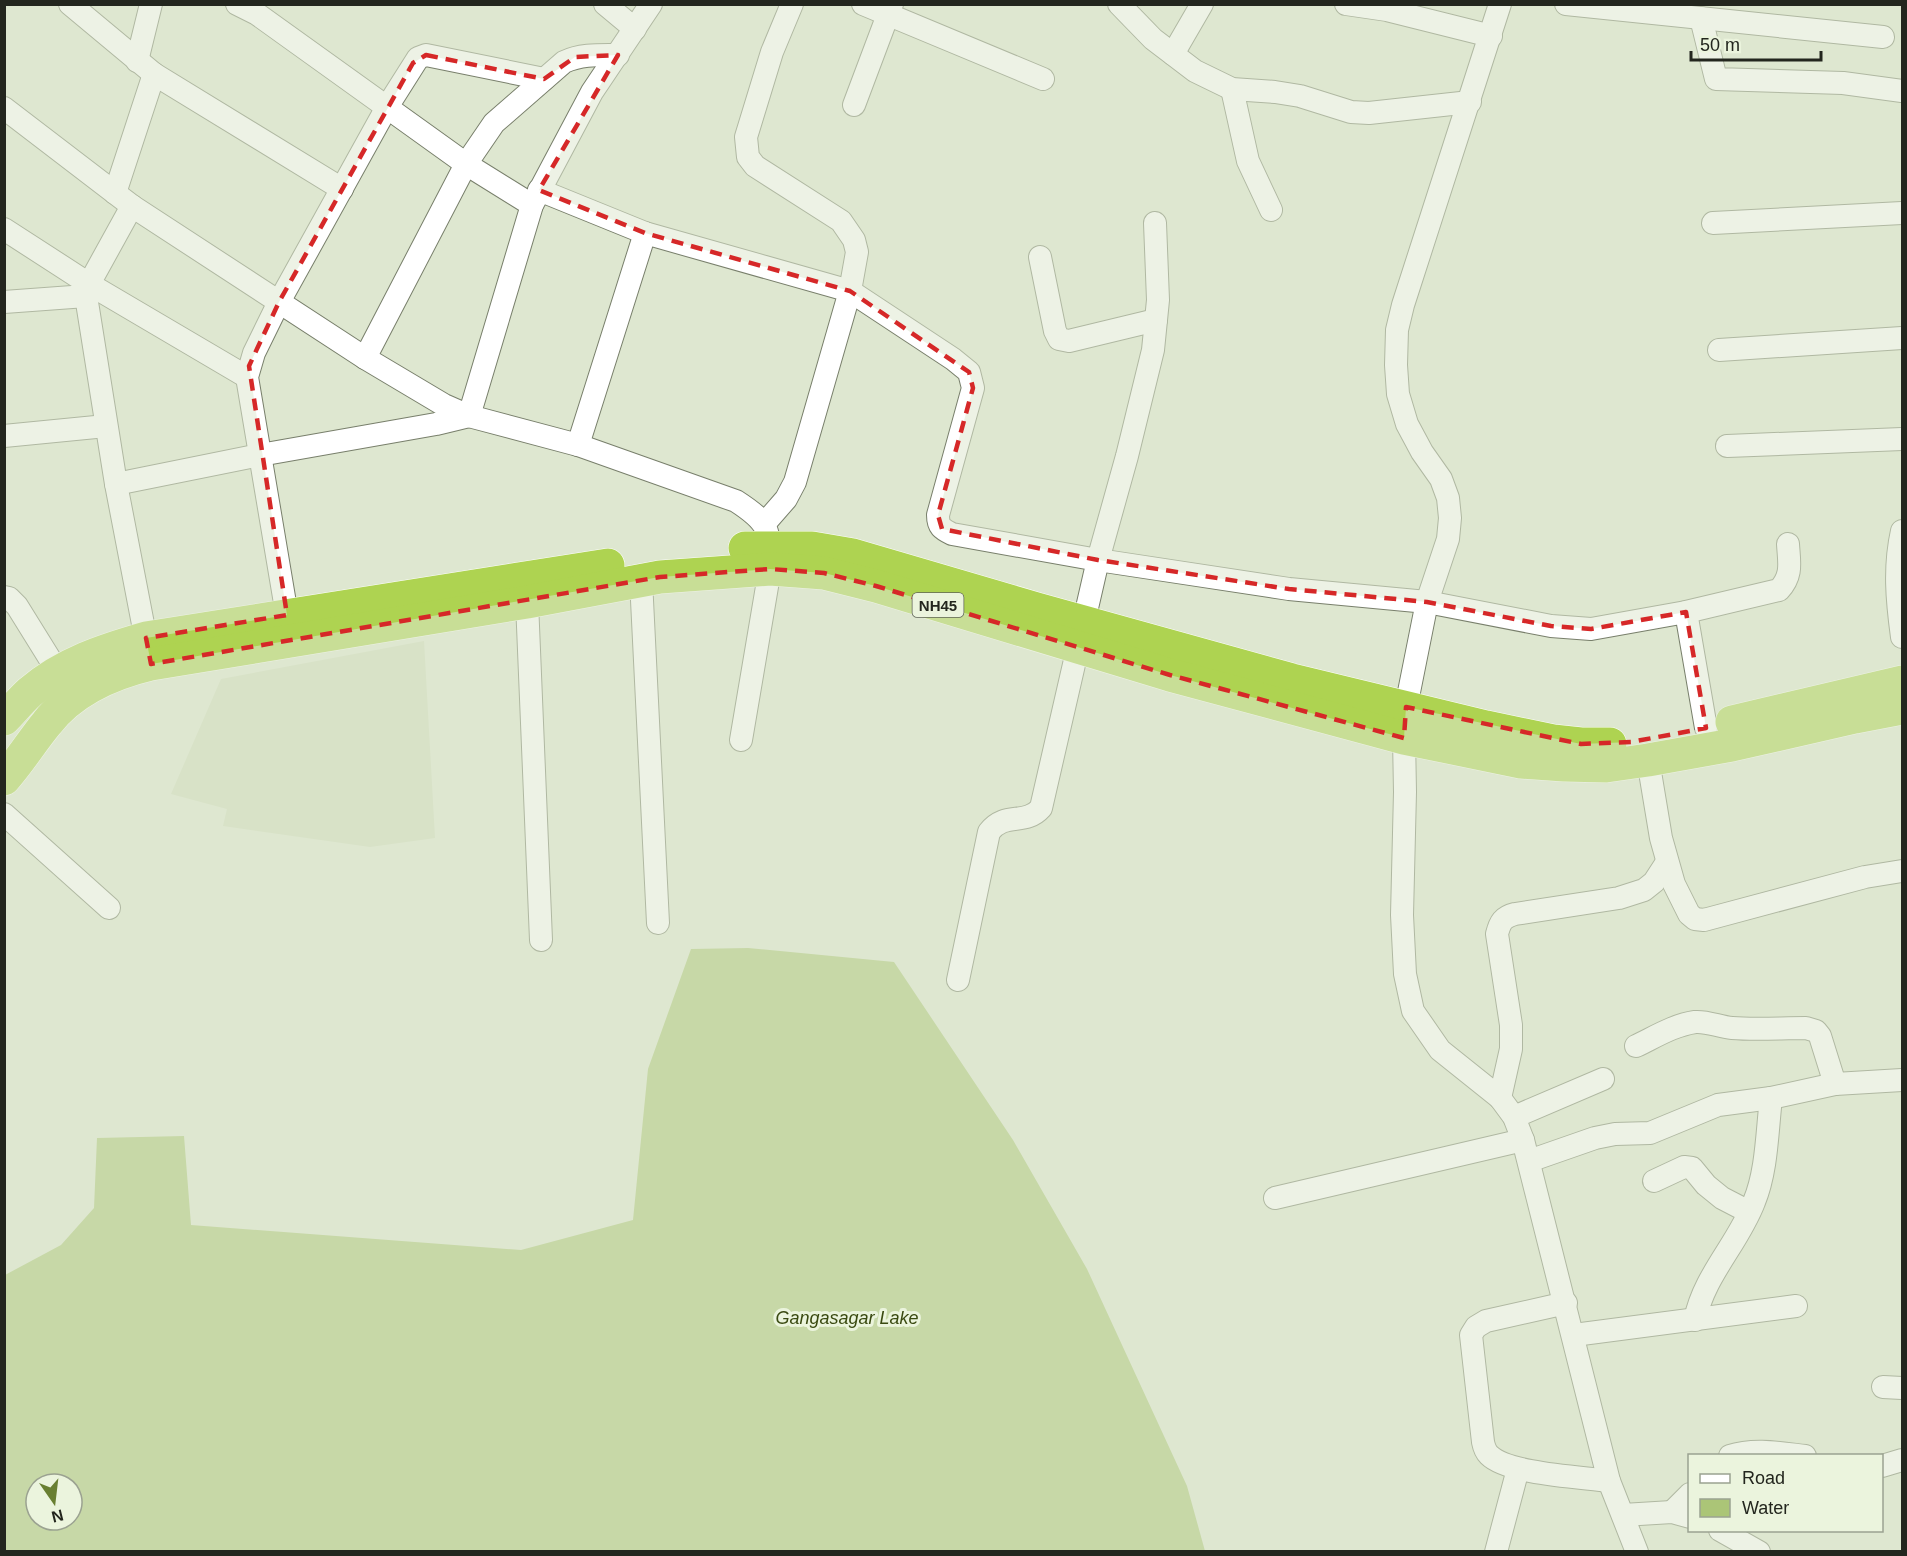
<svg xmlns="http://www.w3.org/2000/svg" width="1907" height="1556" viewBox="0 0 1907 1556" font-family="Helvetica,sans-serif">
<rect width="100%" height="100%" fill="#dee7d0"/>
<path fill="#d0dbbd" d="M 424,641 L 435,838 L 370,847 L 223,826 L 227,809 L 171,794 L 221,679 Z"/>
<path fill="#abc577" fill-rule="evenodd" d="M 748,948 L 894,962 L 1013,1140 L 1087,1269 L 1187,1486 L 1205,1551 L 5,1551 L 5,1275 L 61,1245 L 94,1208 L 97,1138 L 184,1136 L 191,1225 L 521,1250 L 633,1220 L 648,1069 L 691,949 ZM 36,1484 L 72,1484 L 72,1520 L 36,1520 Z"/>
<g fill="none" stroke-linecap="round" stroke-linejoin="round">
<g stroke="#787f6b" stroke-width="24">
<g id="minor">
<path d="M 70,4 L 154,74 L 342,189"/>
<path d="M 237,4 L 257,14 L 466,164 L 532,205"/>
<path d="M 605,4 L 635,29"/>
<path d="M 863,4 L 1043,79"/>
<path d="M 1119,4 L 1153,39 L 1195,71 L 1232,89 L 1275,92 L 1300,96 L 1351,112 L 1369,113 L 1470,102"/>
<path d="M 1346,4 L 1387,10 L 1491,36"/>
<path d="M 1500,4 L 1403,305 L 1397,330 L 1396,365 L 1398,394 L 1407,424 L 1422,452 L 1441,479 L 1448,498 L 1450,518 L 1448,539 L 1427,602 L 1406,707 L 1404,738 L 1405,792 L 1402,915 L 1405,974 L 1413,1011 L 1440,1050 L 1500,1098 L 1514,1117 L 1523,1140 L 1609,1481 L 1637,1552"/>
<path d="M 1566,4 L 1883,37"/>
<path d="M 1701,18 L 1716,79 L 1843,83 L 1902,91"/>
<path d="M 1173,54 L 1202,4"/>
<path d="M 137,61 L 151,4"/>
<path d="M 1232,89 L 1248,161 L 1271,210"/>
<path d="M 854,105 L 892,4"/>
<path d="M 4,108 L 132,206 L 365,358 L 444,405 L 469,416 L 578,445 L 736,501 C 770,523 770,530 770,569 L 741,740"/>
<path d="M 539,190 L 645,233 L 850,291 L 953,359 L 969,372 L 973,388 L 938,515 C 938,527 942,529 952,534 L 1098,560 L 1289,589 L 1427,602 L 1551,626 L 1591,629 L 1686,612 L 1779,590 C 1793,575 1789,562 1788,544"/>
<path d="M 115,193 L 154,74"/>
<path d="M 132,206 L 89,284 L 86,296 L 116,484 L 148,650"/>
<path d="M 1713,223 L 1902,213"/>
<path d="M 4,229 L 89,284 L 247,377"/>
<path d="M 1040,257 L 1055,331 L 1059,339 L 1069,341 L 1156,320"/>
<path d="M 4,302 L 86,296"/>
<path d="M 1719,350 L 1902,338"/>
<path d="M 365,358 L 466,164 L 494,123 L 564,62 C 581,54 599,55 618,55"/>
<path d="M 4,436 L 106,426"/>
<path d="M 578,445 L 645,233"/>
<path d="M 1727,446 L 1902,439"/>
<path d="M 116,484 L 260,455 L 436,424 L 469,416 L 532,205 L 592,92 L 651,4"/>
<path d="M 765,523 L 786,499 L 795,482 L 850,291 L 857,252 L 854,240 L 841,221 L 755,166 L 748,157 L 746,137 L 772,52 L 792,4"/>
<path d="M 1902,531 C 1894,567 1897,600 1902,637"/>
<path d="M 641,580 L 658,923"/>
<path d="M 4,597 L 9,598 L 17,606 L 58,672"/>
<path d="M 527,602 L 541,940"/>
<path d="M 1686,612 L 1706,728"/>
<path d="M 287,615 L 247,377 L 254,353 L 279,302 L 387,107 L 418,58 L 426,55 L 544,79"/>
<path d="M 1648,760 L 1661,838 L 1674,884 L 1689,914 L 1695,919 L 1704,920 L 1865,877 L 1902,871"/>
<path d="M 4,814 L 109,908"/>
<path d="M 958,980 L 989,832 C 1005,811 1025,826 1041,808 L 1098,560 L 1127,456 L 1153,350 L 1158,300 L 1155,223"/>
<path d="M 1636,1046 C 1655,1037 1674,1025 1695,1022 C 1708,1021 1719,1027 1732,1028 C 1756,1030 1781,1028 1806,1028 L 1816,1031 L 1820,1036 L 1835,1084"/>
<path d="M 1500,1098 L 1511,1049 L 1511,1025 L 1497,934 C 1500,922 1503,917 1515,914 L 1619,898 L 1644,890 L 1654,882 L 1667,862"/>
<path d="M 1514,1117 L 1603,1079"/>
<path d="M 1529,1161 L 1595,1138 L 1615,1134 L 1650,1133 L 1718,1105 L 1771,1098 L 1835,1084 L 1902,1080"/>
<path d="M 1654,1181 L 1684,1167 L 1692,1168 L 1706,1185 L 1722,1198 L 1749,1212"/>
<path d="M 1275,1198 L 1523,1140"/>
<path d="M 1566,1303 L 1486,1321 L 1476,1327 L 1471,1335 L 1483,1442 C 1484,1447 1485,1451 1489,1455 C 1508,1474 1581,1477 1609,1481"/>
<path d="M 1695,1320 C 1704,1275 1738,1244 1754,1202 C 1767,1171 1767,1132 1771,1098"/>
<path d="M 1574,1335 L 1796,1306"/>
<path d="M 1883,1387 L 1902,1388"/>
<path d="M 1730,1456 C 1754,1448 1780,1453 1805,1456"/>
<path d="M 1882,1466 L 1902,1460"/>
<path d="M 1672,1512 L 1690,1494"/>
<path d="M 1623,1515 L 1672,1512 L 1690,1517"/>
<path d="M 1720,1530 L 1759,1552"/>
<path d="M 1496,1552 L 1518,1469"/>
</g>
</g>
<g stroke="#fff" stroke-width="34">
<g id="highway">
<path d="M 745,548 L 812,548 L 853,555 L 1037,609 L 1292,680 L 1486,727 L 1553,741 L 1581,744 L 1610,744"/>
<path d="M 4,719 C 13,710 21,700 30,692 C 64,663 104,650 146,638 L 608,565"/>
<path d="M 1732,722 L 1902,682"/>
<path d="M 4,779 C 20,761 32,741 47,723 C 72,691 113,673 151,664 L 527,602 L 660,577 L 770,569 L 824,573 L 876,586 L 1170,675 L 1404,738 L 1521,762 L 1564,765 L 1606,766 L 1648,760 L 1732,745 L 1855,717 L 1902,708"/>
</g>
</g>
<use href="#minor" stroke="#fff" stroke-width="22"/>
<use href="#highway" stroke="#aed351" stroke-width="33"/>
</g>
<path d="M0 0H1907V1556H0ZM 426,55 L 544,79 L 575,57 L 618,55 L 539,190 L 645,233 L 850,291 L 969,372 L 973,388 L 938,515 L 942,529 L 1098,560 L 1289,589 L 1427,602 L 1551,626 L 1591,629 L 1686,612 L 1706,728 L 1631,742 L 1581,744 L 1406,707 L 1404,738 L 1170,675 L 876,586 L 824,573 L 770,569 L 660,577 L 151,664 L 146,638 L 287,615 L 249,366 L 279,302 L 413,63 Z" fill="#dee7d0" fill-opacity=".55" fill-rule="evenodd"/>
<path fill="none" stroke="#d62828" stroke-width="4.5" stroke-dasharray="12 8" stroke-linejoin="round" d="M 426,55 L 544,79 L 575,57 L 618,55 L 539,190 L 645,233 L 850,291 L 969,372 L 973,388 L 938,515 L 942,529 L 1098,560 L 1289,589 L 1427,602 L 1551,626 L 1591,629 L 1686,612 L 1706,728 L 1631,742 L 1581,744 L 1406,707 L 1404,738 L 1170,675 L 876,586 L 824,573 L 770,569 L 660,577 L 151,664 L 146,638 L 287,615 L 249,366 L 279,302 L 413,63 Z"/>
<g text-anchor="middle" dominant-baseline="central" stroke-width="6" stroke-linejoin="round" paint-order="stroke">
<rect fill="#ebf4dd" stroke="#5f6457" stroke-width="1.5" x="912.5" y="593" width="51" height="24" rx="4.5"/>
<g font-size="15" font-weight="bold" fill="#23261e">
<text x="938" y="605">NH45</text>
</g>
<g font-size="18" font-style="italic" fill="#3a4a11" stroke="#ebf4dd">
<text x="847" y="1318">Gangasagar Lake</text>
</g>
</g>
<rect width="1907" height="1556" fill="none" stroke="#23261e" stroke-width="12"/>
<rect x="1688" y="1454" width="195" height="78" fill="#ebf4dd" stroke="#9ba291" stroke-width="1.5"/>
<rect x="1700" y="1474" width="30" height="9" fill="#ffffff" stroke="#9ba291" stroke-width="1.5"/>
<text x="1742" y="1484" font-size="18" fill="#23261e">Road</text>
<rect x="1700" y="1499" width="30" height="18" fill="#abc577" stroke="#9ba291" stroke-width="1.5"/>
<text x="1742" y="1514" font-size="18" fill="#23261e">Water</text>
<g transform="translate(54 1502) rotate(166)"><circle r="28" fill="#ebf4dd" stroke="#9ba291" stroke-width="1.5"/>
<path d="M0-4.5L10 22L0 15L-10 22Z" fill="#687f31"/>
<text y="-9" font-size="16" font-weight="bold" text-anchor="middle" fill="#23261e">N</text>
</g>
<path d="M1691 51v9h130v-9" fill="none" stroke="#23261e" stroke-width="3"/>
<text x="1700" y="51" font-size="18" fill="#23261e" stroke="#ebf4dd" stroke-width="4.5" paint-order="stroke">50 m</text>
</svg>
